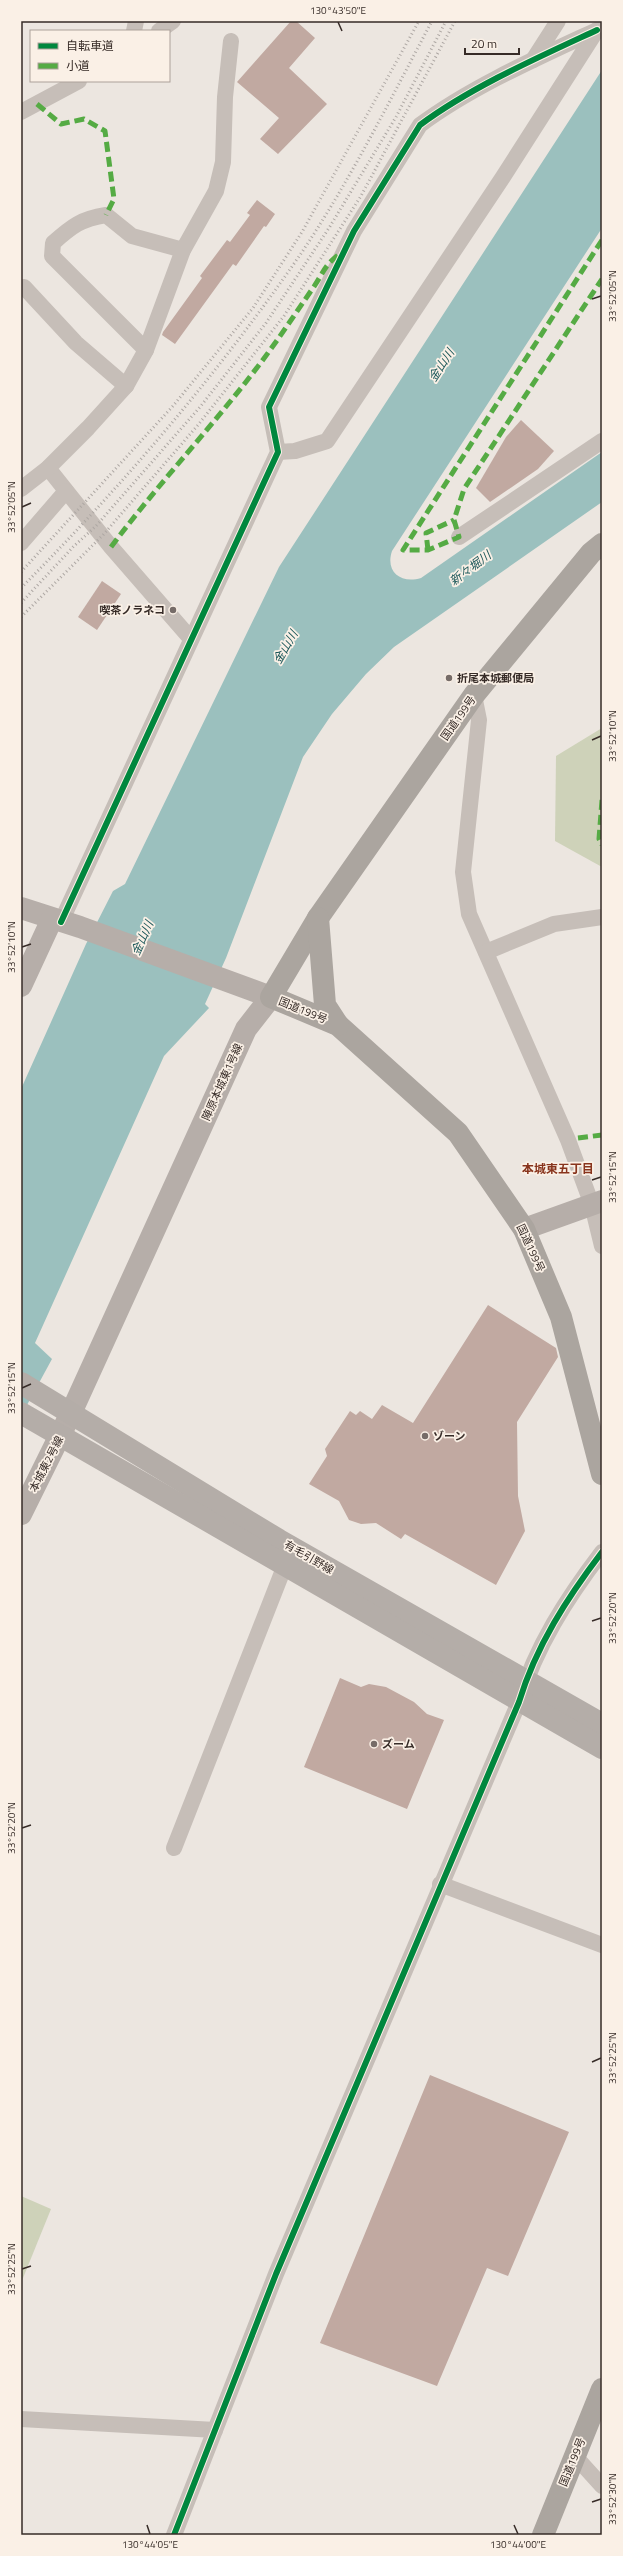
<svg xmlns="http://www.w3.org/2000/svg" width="623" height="2556" viewBox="0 0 623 2556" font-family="'Titillium Web','Noto Sans JP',sans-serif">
<rect width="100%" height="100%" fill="#ece6e0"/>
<g fill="#ced2b9">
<path d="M 602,728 L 602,867 L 555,841 L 556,756 Z"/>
<path d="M 21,2196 L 51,2209 L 21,2283 Z"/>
</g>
<path fill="#9bc0be" d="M 602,70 L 602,228 L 392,551 C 385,572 401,584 421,578 L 602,452 L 602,502 L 394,647 L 366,674 L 332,714 L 303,757 L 226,958 L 205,1004 L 209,1008 L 164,1056 L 35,1343 L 52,1359 L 21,1416 L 21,1089 L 86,944 L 113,891 L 125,884 L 279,567 Z"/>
<g fill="#c1a9a1">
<path d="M 291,21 L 296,21 L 315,38 L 289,68 L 327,104 L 278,154 L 260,139 L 279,118 L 237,82 Z"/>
<path d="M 257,200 L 275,214 L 266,227 L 264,226 L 236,266 L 233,264 L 175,344 L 162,335 L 163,332 L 202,278 L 200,276 L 227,240 L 230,242 L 250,215 L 247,213 Z"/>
<path d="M 521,420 L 554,451 L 538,469 L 490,502 L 476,488 L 506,437 Z"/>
<path d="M 102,581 L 121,594 L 97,630 L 78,617 Z"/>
<path d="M 488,1305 L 556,1348 L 558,1357 L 517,1422 L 518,1496 L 525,1531 L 496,1585 L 405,1534 L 401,1539 L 376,1523 L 361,1524 L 349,1520 L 339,1501 L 309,1484 L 327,1456 L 325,1449 L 350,1411 L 356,1415 L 360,1411 L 372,1419 L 382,1405 L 413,1423 Z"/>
<path d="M 340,1678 L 361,1687 L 369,1684 L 386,1687 L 414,1702 L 427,1714 L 444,1720 L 407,1809 L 304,1767 Z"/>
<path d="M 430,2075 L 569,2132 L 508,2276 L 487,2268 L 437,2386 L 320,2343 Z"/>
</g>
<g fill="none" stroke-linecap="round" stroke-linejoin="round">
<g stroke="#c6beb8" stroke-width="16">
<path d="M 134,31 L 136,21"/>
<path d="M 159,31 L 173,21"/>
<path d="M 533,60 L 558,21"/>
<path d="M 21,112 L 79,81"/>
<path d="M 24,287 L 76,343 L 126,386"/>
<path d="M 146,350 L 52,256 L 53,243 C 72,226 81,219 106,215 L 132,236 L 183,250"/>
<path d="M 278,452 L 295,451 L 327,441 L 503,177 L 597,30"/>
<path d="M 48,468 L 111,547 L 191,639"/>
<path d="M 21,489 L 48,468 L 88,428 L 126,386 L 146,350 L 183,250 L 216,191 L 223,162 L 225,97 L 231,41"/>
<path d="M 459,537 L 602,441"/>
<path d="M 21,543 L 66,491"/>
<path d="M 474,695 L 479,720 L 463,872 L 469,914 L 568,1140 L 592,1205 L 602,1246"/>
<path d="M 61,922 L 278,452 L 269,407 L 354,231 L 420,125 C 471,87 539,57 597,30"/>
<path d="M 486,952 L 554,924 L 602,917"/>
<path d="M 174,1848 L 285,1565"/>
<path d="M 440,1884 L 602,1945"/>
<path d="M 21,2419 L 215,2430"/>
<path d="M 574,2455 L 602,2486"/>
<path d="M 174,2535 L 276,2274 L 519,1702 C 536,1646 567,1598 602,1552"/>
</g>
<g stroke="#b6aea9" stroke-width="22">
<path d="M 21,908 L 80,927 L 271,997 L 246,1029 L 71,1413 L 21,1514"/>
<path d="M 21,986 L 52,919"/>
<path d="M 524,1229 L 602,1201"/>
</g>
<g stroke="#b4ada8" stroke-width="22">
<path d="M 21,1383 L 279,1540 L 602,1724"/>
<path d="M 21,1413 L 602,1748"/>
</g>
<g stroke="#aba59f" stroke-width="22">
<path d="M 602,544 L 591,553 L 474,695 L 318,918 L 271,997 L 338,1025 L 458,1133 L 524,1229 L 561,1317 L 602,1474"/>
<path d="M 318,918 L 325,1005 L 338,1025"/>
<path d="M 543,2535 L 602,2389"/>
</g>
<g stroke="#ada7a3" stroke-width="3" stroke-dasharray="1 3" stroke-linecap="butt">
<path d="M 21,572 L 173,406 L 253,308 L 302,232 L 419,21"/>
<path d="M 21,588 C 123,485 217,375 300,255 C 350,181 390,100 432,21"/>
<path d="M 21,603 L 74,546 L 96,526 L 200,407 L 266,323 L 329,228 L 396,117 L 446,21"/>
<path d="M 21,617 L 103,535 L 198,425 L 284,316 L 361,196 L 455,21"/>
</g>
<g stroke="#55ab44" stroke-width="5" stroke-dasharray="10 5" stroke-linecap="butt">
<path d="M 37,104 L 61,124 L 84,119 L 105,131 L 114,199 L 106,215"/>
<path d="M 602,240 L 403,550 L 428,550 L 459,537 L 454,520 L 464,489 L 602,279"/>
<path d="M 111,547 C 158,484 212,427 259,365 C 278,340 295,314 313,288 C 324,272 324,265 341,253"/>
<path d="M 428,550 L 426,533 L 454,520"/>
<path d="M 602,800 L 599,839 L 602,845"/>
<path d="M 578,1138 L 602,1135"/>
</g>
<g stroke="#faf0e6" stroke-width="8">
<g id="cycleway">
<path d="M 61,922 L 278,452 L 269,407 L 354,231 L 420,125 C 471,87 539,57 597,30"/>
<path d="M 174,2535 L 276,2274 L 519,1702 C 536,1646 567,1598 602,1552"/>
</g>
</g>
<use href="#cycleway" stroke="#00873e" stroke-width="6"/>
</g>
<path fill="none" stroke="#362b27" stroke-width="1.5" d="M 338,22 L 342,31M 592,299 L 601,296M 22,507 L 31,503M 592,740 L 601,736M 22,947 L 31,944M 592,1180 L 601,1177M 22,1388 L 31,1384M 592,1621 L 601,1618M 22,1828 L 31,1825M 592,2062 L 601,2058M 22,2269 L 31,2266M 592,2502 L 601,2499M 147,2525 L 150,2534M 514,2525 L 518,2534"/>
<g fill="#766c68" stroke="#faf0e6" stroke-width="1.5">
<circle cx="173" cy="610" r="4"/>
<circle cx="449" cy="678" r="4"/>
<circle cx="425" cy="1436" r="4"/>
<circle cx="374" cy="1744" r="4"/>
</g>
<g text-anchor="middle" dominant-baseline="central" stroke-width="3.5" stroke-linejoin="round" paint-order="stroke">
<g font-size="11" font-weight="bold" fill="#362b27" stroke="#faf0e6" text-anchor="start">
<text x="165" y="610" text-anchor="end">喫茶ノラネコ</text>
<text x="457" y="678">折尾本城郵便局</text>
<text x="433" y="1436">ゾーン</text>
<text x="382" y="1744">ズーム</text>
</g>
<g font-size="11" fill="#362b27" stroke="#faf0e6">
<text transform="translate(458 718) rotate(-55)">国道199号</text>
<text transform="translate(303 1010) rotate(22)">国道199号</text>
<text transform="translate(222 1082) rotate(-66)">陣原本城東1号線</text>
<text transform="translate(531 1248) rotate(65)">国道199号</text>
<text transform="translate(46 1464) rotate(-63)">本城東2号線</text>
<text transform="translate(309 1557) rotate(30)">有毛引野線</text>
<text transform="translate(572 2462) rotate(-68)">国道199号</text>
</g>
<g font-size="12" font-style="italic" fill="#1b5759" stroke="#faf0e6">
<text transform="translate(441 365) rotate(-57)">金山川</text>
<text transform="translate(470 568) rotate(-37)">新々堀川</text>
<text transform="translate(285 647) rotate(-60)">金山川</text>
<text transform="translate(142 938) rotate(-66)">金山川</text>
</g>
<g font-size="12" font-weight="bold" fill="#88341d" stroke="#faf0e6">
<text x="558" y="1168">本城東五丁目</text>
</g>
</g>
<rect width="623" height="2556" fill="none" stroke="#faf0e6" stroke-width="44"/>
<rect x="30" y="30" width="140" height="52" fill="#faf0e6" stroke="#aca19a"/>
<rect x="38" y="43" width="20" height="6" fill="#00873e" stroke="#aca19a"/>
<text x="66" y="50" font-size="12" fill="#362b27">自転車道</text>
<rect x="38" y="63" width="20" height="6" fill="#55ab44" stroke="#aca19a"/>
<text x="66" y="70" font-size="12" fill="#362b27">小道</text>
<path d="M465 48v6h54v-6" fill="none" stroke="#362b27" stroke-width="2"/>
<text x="471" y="48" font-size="12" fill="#362b27" stroke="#faf0e6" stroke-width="3" paint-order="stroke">20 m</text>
<rect x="22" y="22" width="579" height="2512" fill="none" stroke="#362b27" stroke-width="1.5"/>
<g font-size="10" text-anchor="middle" fill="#362b27">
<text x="338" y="14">130°43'50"E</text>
<text transform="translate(612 296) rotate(-90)" y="4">33°52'05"N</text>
<text transform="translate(11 507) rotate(-90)" y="4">33°52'05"N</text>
<text transform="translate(612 736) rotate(-90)" y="4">33°52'10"N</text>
<text transform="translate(11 947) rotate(-90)" y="4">33°52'10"N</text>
<text transform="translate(612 1177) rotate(-90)" y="4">33°52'15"N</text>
<text transform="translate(11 1388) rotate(-90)" y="4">33°52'15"N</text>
<text transform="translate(612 1618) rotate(-90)" y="4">33°52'20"N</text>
<text transform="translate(11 1828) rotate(-90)" y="4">33°52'20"N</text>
<text transform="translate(612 2058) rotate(-90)" y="4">33°52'25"N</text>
<text transform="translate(11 2269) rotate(-90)" y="4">33°52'25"N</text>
<text transform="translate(612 2499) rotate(-90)" y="4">33°52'30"N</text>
<text x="150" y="2548">130°44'05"E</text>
<text x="518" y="2548">130°44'00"E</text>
</g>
</svg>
